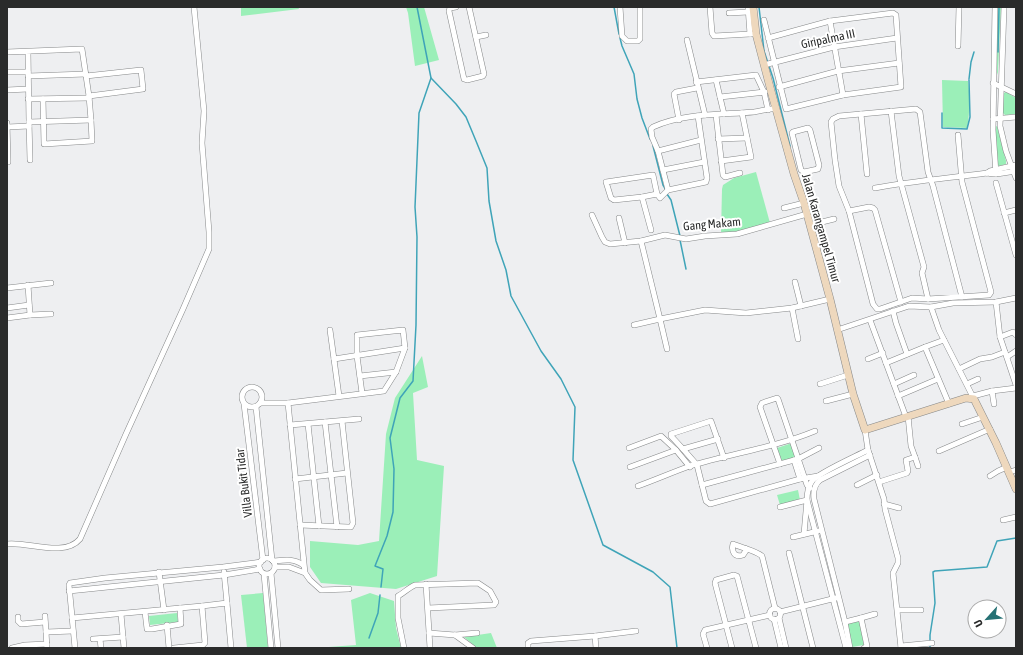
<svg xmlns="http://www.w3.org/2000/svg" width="1023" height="655" viewBox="0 0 1023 655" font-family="'Asap Condensed',sans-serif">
<rect width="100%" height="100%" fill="#eeeff1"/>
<g fill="#9befb8">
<path d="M 241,7 L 298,7 L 299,9 L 241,16 Z"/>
<path d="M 406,7 L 424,7 L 439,60 L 415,66 L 408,13 Z"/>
<path d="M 997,7 L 1001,7 L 998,72 L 997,75 Z"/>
<path d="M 942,80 L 968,81 C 970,97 970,112 967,128 L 943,127 Z"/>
<path d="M 1006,92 L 1016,98 L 1016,114 L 1005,115 L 1002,112 L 1002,94 Z"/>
<path d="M 997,126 L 1006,161 L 1006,164 L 999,166 L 998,165 L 995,127 Z"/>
<path d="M 756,172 L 770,223 L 745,231 L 721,233 L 722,189 L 723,185 L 734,178 Z"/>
<path d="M 422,356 L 428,387 L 413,393 L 417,460 L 444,466 L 437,576 L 396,589 L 321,583 L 310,567 L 310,541 L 358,545 L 379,541 L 386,434 L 395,398 Z"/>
<path d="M 792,443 L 796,458 L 782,461 L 777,448 Z"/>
<path d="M 798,490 L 800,500 L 780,505 L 777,495 Z"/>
<path d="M 263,593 L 268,648 L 247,648 L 241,595 Z"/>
<path d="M 370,593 L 394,601 L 396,628 L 401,648 L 315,648 L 356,645 L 351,600 Z"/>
<path d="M 177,613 L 178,622 L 150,625 L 149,616 Z"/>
<path d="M 859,620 L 864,645 L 852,647 L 847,623 Z"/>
<path d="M 491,633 L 497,648 L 477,648 L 464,637 Z"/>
</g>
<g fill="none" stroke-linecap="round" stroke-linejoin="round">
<g stroke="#3fa4b8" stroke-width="1.5">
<path d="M 614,7 L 619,34"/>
<path d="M 759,7 L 764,51 L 773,78 L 790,146"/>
<path d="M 620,38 L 622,46 L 634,74 L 637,99 L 642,118 L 650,139"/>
<path d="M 998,52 L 999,7"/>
<path d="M 431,78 L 456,104 L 466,117 L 476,141 L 487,168 L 489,201 L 496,241 L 506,270 L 511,296 L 541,351 L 561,379 L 575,407 L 573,460 L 603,545 L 653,572 L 670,587 L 677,648"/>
<path d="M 969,79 L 971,62 L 974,52"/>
<path d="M 942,113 L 942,128 L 967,129 L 970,117 L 969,80"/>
<path d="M 653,146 L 663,185 L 666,190"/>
<path d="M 667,194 L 671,200 L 680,236"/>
<path d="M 808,205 L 811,213"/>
<path d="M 680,240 L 686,269"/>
<path d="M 7,242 L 7,245"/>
<path d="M 381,587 L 383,569 L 375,566 L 387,536 L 393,512 L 394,469 L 390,438 L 400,398 L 413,381 L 416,325 L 417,237 L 415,207 L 419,113 L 431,78 L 417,7"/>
<path d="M 369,638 L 378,613 L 380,595"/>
<path d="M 930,648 L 930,635 L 935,603 L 933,572 L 935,571 L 987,567 L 997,541 L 1016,538"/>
</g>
<g stroke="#868889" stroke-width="6">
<g id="street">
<path d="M 456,7 L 450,8 L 449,11 L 464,79 L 467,80 L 483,76 L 484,74 L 469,7"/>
<path d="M 620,7 L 622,36 L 627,41 L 638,41 L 640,39 L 640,7"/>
<path d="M 710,7 L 712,33 L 714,36 L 750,34"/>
<path d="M 748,7 L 750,34 L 752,34"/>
<path d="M 995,7 L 993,130 L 996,174"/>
<path d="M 1004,7 L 1000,126 L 1006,151 L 1016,178"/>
<path d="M 729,13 L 748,12"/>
<path d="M 764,20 L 786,109 L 843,95 L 901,87 L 896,15 L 893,13 L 830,21 L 768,38"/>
<path d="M 830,21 L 843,95"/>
<path d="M 476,37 L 486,35"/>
<path d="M 687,40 L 705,115"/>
<path d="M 958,46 L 959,7"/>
<path d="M 7,52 L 82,49 L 89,96 L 91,120 L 29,122 L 28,52"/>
<path d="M 764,65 L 834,47 L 897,38"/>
<path d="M 7,72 L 28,72"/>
<path d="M 28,76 L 86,74"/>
<path d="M 86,76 L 141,70 L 143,89 L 89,96"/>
<path d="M 716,80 L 724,114"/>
<path d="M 696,82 L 756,75 L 764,92 L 768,110"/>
<path d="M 993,83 L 1016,94"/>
<path d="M 779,87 L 838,71 L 899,63"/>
<path d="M 7,90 L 28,89"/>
<path d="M 720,97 L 765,92"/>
<path d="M 28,99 L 89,98"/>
<path d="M 43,99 L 44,144 L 92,141 L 91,120"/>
<path d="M 891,111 L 899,176 L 924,267 L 922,273 L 928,299"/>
<path d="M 861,114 L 867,174"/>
<path d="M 716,115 L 723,175 L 725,177 L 740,173"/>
<path d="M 993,119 L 1016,117"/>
<path d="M 679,120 L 674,94 L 676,92 L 697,88"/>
<path d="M 29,122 L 30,160"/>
<path d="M 7,123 L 8,162"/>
<path d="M 7,127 L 29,126"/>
<path d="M 808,128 L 810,130 L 819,165 L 818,169 L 804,172 L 801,170 L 792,133 L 793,132 Z"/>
<path d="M 958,135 L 962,182 L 991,292 L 989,295 L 928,299 L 912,298 L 880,309 L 877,309 L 873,304 L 849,211 L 839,186 L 835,160 L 831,122 L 833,119 L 839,116 L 916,109 L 920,112 L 928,172 L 933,186 L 962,297"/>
<path d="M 718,139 L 747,138"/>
<path d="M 658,151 L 701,140"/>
<path d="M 721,161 L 751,157 L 742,113"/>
<path d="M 663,170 L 704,162"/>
<path d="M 987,173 L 990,171 L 1016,165"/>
<path d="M 996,183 L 1016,255"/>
<path d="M 875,188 C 912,181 950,178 987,173 C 995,176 1007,172 1016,171"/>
<path d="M 668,190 L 658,151 L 652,137 L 651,129 L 653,127 C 684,113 721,115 754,112 C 762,111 769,108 776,109"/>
<path d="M 657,194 L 642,197 L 614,200 L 611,198 L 606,182 L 653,175 L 657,194 L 660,198 L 668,190 L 706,182 L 707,178 L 698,116"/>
<path d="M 642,197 L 651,230"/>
<path d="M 784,208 L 804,203"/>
<path d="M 849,211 L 869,207 L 873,208 L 875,210 L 901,302"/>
<path d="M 1004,213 L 1016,210"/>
<path d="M 592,215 L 602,237 L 605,242 L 610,244 L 641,241 L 665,235 L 686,239 L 705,236 L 737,234 L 807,214"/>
<path d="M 619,218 L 625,243"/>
<path d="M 810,225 L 834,219"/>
<path d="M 641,241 L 660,319 L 705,310 L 746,313 L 792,308 L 830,299"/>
<path d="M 795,282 L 801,306"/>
<path d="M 28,285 L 30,315"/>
<path d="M 7,288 L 51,283"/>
<path d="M 996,302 L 1000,337 L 1016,385"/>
<path d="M 931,307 L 939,330 L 974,399"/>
<path d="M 7,308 L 29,305"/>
<path d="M 792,308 L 798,339"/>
<path d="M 893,311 L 896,323 L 907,354"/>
<path d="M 7,318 L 30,315 L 51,314"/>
<path d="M 870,320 L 906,417"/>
<path d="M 634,325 L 660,319 L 667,349"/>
<path d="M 330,330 L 339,396"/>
<path d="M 837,330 L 909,306 L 931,307 L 953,303 L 996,302 L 1016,298"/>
<path d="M 1000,337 L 1013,332 L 1016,335"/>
<path d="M 925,347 L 949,404"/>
<path d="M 1007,357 L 1016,351"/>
<path d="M 334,359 L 405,348"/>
<path d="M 868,359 L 883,353"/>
<path d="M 886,363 L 925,347 L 944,340"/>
<path d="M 959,369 L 980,359 L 992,357 L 1005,352"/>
<path d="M 360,376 L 396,372"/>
<path d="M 820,384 L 848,375"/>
<path d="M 894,384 L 914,375"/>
<path d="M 967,384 L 978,379"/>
<circle cx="252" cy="397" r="10"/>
<path d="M 992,391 L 994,404"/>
<path d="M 898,396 L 938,379"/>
<path d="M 973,396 L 992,391 L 1016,388"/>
<path d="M 826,401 L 853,394"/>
<path d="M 260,403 L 288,403 L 384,391 L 396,372 L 405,348 L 403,330 L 357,335 L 357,356 L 362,393"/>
<path d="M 288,403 L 305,573 L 310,580 L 321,590 L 349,589"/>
<path d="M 244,404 L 263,560"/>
<path d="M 256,407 L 272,560"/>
<path d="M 325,422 L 337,527"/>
<path d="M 308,424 L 319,526"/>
<path d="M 962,424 L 983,417"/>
<path d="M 290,425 L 359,419"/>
<path d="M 865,430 L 868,450 L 884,499 L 885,509 L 898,558 L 898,563 L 893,573 L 901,648"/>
<path d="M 718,439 L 683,449 L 697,465 L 702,485 L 798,459 L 819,448"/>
<path d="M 629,448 L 661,436 L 676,450 L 690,467"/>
<path d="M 683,449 L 671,436 L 671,434 L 711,421 L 724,458"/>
<path d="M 939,451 L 990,429"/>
<path d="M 915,457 L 918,466"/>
<path d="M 794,460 L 800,479"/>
<path d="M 780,464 L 760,407 L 762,403 L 777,398 L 778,399 L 807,485 L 810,488"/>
<path d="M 630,467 L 676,450"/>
<path d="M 1010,472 L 1016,470"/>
<path d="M 990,476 L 998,471 L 1007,467"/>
<path d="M 295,479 L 347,473"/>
<path d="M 879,482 L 907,473 L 908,471 L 906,460 L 915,457 L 911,446 L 908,416"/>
<path d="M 702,485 L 706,501 L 710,504 L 800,479 L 818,476"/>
<path d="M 857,485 L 877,475"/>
<path d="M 638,486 C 655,480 673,472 690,466 C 732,453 774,448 815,431"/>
<path d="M 884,504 L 899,508"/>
<path d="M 780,507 L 807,500 L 804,534"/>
<path d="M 1003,520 L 1016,517"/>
<path d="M 300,525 L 348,527 L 351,527 L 353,523 L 342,421"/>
<path d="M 793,537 L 818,531"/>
<path d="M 7,544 C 27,541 64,558 80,539 L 126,434 L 183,309 L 209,249 L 209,232 L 202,143 L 204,111 L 194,7"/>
<path d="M 747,549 L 743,555 C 735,558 731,552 733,544 C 742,548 755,550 762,556 L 775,608"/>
<path d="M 789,553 L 813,648"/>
<circle cx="267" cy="566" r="8"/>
<path d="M 273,561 C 284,560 294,558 303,565"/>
<path d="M 275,567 L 289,567 L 305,573"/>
<path d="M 159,572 L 164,610"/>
<path d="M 224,572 L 227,603"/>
<path d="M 271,573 L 278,648"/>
<path d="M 264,574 L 271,648"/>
<path d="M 426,584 L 430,648"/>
<path d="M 69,591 L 224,575 L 260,569"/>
<circle cx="775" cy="614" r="5.5"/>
<path d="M 898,610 L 921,610"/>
<path d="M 145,612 L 147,629 L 152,629 L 181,624 L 180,608"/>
<path d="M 780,612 L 836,598"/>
<path d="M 121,614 L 124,648"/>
<path d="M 45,616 L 47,648"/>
<path d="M 18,617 L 18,621 L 21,624 L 45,622"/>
<path d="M 72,618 L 202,606"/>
<path d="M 779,618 L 786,648"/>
<path d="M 861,618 L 875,614"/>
<path d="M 774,619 L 781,648"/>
<path d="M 845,622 L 861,618 L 867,646 L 864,648"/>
<path d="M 167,625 L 169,648"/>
<path d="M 46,632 L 73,631"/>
<path d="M 429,633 L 455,635 L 477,633"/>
<path d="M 455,635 L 473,648"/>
<path d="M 595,636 L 596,648"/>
<path d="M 93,639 L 123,637"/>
<path d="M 100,639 L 101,648"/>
<path d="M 901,646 L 932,643"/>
<path d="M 12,648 L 25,645 L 47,644"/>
<path d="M 75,648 L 69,585 L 70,583 L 105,578 L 223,567 L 261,562"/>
<path d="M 174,648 L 203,645 L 205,643 L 202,606 L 227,603 L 231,648"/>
<path d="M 404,648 L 398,618 L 398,596 C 404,593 408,588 415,585 L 478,583 L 490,591 L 496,602 L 494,605 L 428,608"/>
<path d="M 528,648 L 528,643 L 531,641 L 595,636 L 636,631"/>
<path d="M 707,648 L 703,634 L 705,630 L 770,615"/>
<path d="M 732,648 L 715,583 L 716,580 L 734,575 L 737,576 L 756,648"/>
<path d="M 846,648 L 807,500 C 807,493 808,487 812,481 C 818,473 857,456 868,450"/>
<path d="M 850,648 L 845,622 L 814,499 C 813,491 814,485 820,480 L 870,455"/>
</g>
</g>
<g stroke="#868889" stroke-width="8">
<path id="secondary" d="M 753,7 L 756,34 L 771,91 L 794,174 L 804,203 L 830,299 L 853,394 L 865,430 L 966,398 L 974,399 L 996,443 L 1016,489"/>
</g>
<use href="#street" stroke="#fff" stroke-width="5"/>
<use href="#secondary" stroke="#eed8bd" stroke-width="7"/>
</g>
<g text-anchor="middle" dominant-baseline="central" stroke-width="4" stroke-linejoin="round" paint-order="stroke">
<g font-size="12" fill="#2a2b2b" stroke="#fff">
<text transform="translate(828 39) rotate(-12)">Giripalma III</text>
<text transform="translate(712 224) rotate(-5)">Gang Makam</text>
<text transform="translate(821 228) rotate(74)">Jalan Karangampel Timur</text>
<text transform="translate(244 483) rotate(-97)">Villa Bukit Tidar</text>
</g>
</g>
<rect width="1023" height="655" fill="none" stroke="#2a2b2b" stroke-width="16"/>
<g transform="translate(987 619) rotate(243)"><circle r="19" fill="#ffffff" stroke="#aaaaaa"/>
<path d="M0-3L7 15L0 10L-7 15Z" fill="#267174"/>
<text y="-6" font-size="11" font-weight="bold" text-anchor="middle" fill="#2a2b2b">U</text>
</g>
</svg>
